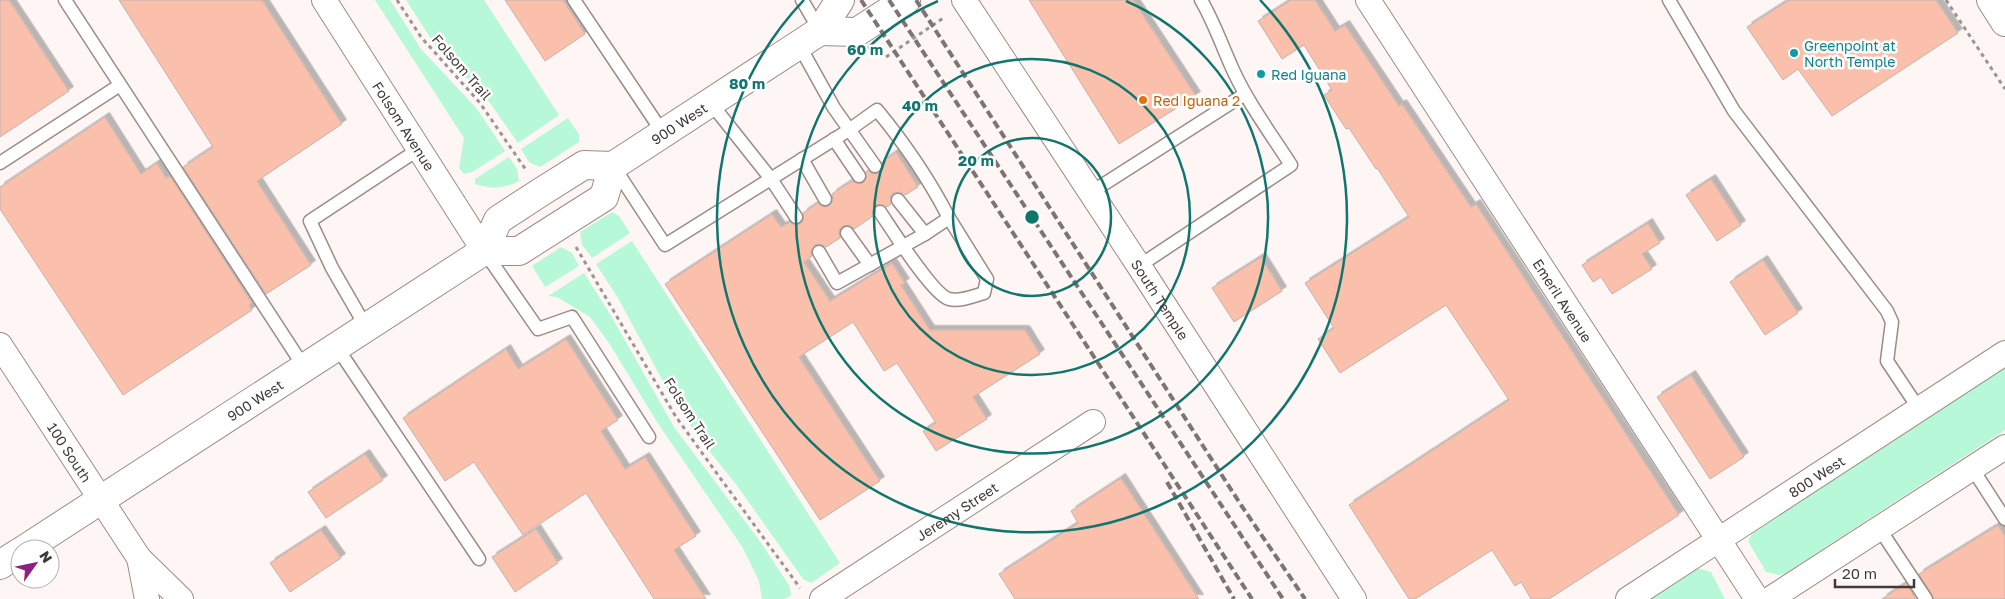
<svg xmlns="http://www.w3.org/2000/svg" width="2005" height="599" viewBox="0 0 2005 599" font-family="'Golos Text',sans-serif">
<defs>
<filter id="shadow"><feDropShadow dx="4.5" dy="-4.5" stdDeviation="0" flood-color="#0004"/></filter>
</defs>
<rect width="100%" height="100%" fill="#fef6f4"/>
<g fill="#b6f8d7">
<path d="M 375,0 L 390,0 L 421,49 L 477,109 L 505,151 L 472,172 L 464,174 L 459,168 L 464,138 Z"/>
<path d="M 406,0 L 484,0 L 559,115 L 518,143 L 490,103 L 433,42 Z"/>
<path d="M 568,118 L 579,134 L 579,142 L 540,167 L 529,162 L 521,149 Z"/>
<path d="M 509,157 L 517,169 L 519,181 C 503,189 491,189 475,184 L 475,179 Z"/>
<path d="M 612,212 L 619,216 L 630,233 L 592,258 L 582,245 L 580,232 Z"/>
<path d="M 632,241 L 840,563 L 811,583 L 803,579 L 738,487 L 699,438 L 672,398 L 618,298 L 596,264 Z"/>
<path d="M 561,247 L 572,253 L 579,266 L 545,287 L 532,266 Z"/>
<path d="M 584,273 L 610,314 L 674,427 L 762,544 L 790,587 L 791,596 L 784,599 L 762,599 L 759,581 L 743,548 L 657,422 L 609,343 L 590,317 L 557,297 L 548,296 Z"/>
<path d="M 2005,367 L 2005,430 L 1786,573 L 1779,575 L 1766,572 L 1748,541 L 1755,528 Z"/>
<path d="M 1697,568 L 1711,572 L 1725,599 L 1647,599 Z"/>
</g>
<g fill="#fac0ab" stroke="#c4b2ac" filter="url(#shadow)">
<path d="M 0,0 L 9,0 L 69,91 L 0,137 Z"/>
<path d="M 119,0 L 262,0 L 342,124 L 257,181 L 311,265 L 266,294 L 183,167 L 213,147 Z"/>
<path d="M 505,0 L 563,0 L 585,34 L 545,61 Z"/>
<path d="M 1029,0 L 1133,0 L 1196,96 L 1119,144 Z"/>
<path d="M 1291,0 L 1315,0 L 1335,31 L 1345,25 L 1399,106 L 1402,104 L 1471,207 L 1476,204 L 1679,515 L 1549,599 L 1531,599 L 1521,582 L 1515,586 L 1492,550 L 1415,599 L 1409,599 L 1349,505 L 1509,400 L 1446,305 L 1340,373 L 1318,339 L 1334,328 L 1305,283 L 1409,217 L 1377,168 L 1376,169 L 1349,128 L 1346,129 L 1324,95 L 1332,90 L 1304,45 L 1282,59 L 1258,21 Z"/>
<path d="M 1789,0 L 1936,0 L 1958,33 L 1832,116 L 1798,69 L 1783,80 L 1747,27 Z"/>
<path d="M 105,117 L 141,174 L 157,163 L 166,178 L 170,176 L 252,303 L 249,305 L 252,310 L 123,395 L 0,209 L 0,187 Z"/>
<path d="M 896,152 L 918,187 L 905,195 L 901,192 L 893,193 L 890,197 L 891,204 L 887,207 L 883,205 L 876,205 L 873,209 L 873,216 L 854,229 L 850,225 L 843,226 L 839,230 L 840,238 L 826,247 L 819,244 L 815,245 L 811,252 L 812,256 L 804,262 L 830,301 L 892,263 L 905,283 L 901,285 L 930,330 L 1025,330 L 1040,354 L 973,397 L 987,419 L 936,451 L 923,431 L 936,423 L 897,363 L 884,371 L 853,322 L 799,357 L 880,481 L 820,520 L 665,284 L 772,214 L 781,227 L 790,222 L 793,224 L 800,224 L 803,220 L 803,213 L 818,203 L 824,207 L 829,206 L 833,200 L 832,194 L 852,181 L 856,183 L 863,183 L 866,179 L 866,172 L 868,170 L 872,174 L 879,173 L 883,169 L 882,162 Z"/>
<path d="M 1711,179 L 1741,225 L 1717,241 L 1686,195 Z"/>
<path d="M 1648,223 L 1660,243 L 1642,254 L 1652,269 L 1612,294 L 1601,277 L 1593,282 L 1582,265 Z"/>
<path d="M 1261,257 L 1282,291 L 1234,322 L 1212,288 Z"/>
<path d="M 1763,260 L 1798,313 L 1765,335 L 1730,282 Z"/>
<path d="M 566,339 L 618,420 L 601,431 L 625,469 L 645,457 L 696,536 L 674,550 L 706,599 L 654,599 L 586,493 L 523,535 L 474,462 L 445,481 L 403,418 L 506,349 L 518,369 Z"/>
<path d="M 1691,375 L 1744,457 L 1710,479 L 1657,397 Z"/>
<path d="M 365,454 L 383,480 L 326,518 L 308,492 Z"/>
<path d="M 1121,478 L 1199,599 L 1015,599 L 999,574 L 1078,523 L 1071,511 Z"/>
<path d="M 1998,525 L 2005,536 L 2005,599 L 1934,599 L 1919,574 Z"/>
<path d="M 536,529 L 558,563 L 515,592 L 492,557 Z"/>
<path d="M 321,530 L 341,558 L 290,592 L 270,563 Z"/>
<path d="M 1906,583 L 1916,599 L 1882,599 Z"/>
</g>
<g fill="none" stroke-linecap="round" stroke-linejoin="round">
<g stroke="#9d8c86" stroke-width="15">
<g id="service">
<path d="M 65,0 L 304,367"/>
<path d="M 574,0 L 663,133"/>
<path d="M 802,0 L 820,31"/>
<path d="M 1669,0 L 1734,111 L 1887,311 L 1892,322 L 1887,361 L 1919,409"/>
<path d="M 799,45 L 834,108 L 875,166"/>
<path d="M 710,102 L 771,179 L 796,217"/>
<path d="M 834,139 L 859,176"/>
<path d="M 802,159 L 825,199"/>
<path d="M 0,163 L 120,85"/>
<path d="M 614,167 L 665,245 L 849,130 L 877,110 C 905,144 929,179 949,218 L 925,234 L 898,200"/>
<path d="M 1090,193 L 1245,94"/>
<path d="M 880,212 C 891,228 933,295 949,299 C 959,302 974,296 984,293 L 987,279 L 949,218"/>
<path d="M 847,233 L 870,265"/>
<path d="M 484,251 L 538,329 L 572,317 L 649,437"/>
<path d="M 819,252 L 837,283 L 925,234"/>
<path d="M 1139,266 L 1291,165 C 1271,134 1248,103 1233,70 C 1222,46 1214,22 1201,0"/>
<path d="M 366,327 L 332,268 L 310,221 L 419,149"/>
<path d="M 336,346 L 479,559"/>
<path d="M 1972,468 L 2005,519"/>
<path d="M 1879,528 L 1926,599"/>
</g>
</g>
<g stroke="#9d8c86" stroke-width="26">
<g id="minor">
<path id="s1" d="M 324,0 L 484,251"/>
<path id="s2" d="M 964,0 L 1139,266 L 1354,599"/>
<path id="s3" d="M 1368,0 L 1757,599"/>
<path id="s4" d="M 0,345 L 139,558 L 181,599"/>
<path d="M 139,558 L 147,599"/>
<path id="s5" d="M 822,599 L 1093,422"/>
<path id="s6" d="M 1628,599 L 2005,353"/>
<path d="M 1770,599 L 2005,447"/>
</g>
</g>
<g stroke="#9d8c86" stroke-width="30">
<g id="secondary">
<path d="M 1991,0 L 2005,22"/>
<path d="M 820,31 L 857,32 L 906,0"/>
<path d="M 484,251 L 519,251 L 604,197 L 613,166"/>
<path id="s7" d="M 25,549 L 484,251 L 498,220 L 541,192 L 584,165 L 613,166 L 820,31 L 840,0"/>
<path d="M 0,565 L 20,552"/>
</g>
</g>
<g stroke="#9c9492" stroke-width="3" stroke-dasharray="4 4" stroke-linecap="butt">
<path d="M 397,0 L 421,37 L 480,103 L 526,170"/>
<path d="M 1946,0 L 2005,89"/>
<path d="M 886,57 L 945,17"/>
<path d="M 576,247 L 676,417 L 800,588"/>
</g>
<use href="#service" stroke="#fff" stroke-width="12"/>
<use href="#minor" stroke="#fff" stroke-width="24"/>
<use href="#secondary" stroke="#fff" stroke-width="28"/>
<g stroke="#7c7572" stroke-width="4" stroke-dasharray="8 4" stroke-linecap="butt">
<path d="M 861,0 L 1252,599"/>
<path d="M 889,0 L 1283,599"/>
<path d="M 916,0 L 1241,505 L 1305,599"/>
<path d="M 1167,482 L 1234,599"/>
</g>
</g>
<g fill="none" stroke="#0f766e" stroke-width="2.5">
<circle cx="1032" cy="217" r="79"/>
<circle cx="1032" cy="217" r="158"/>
<path d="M1126 1A236 236 0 1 1 938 1"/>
<path d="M1260 0A315 315 0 1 1 804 0"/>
</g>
<g fill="#0f9aa8" stroke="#fff" stroke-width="2">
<circle cx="1794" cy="53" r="5"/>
<circle cx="1261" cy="74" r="5"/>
</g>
<circle fill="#e8710a" stroke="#fff" stroke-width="2" cx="1143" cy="100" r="5"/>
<g text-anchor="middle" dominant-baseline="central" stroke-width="5" stroke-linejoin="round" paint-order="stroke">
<g font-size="14" fill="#0d838f" stroke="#fff" text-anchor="start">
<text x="1804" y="45">Greenpoint at<tspan x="1804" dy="16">North Temple</tspan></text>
<text x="1271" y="74">Red Iguana</text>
</g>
<g font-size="14" fill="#413a37" stroke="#fff">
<text transform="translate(462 67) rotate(49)">Folsom Trail</text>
<text stroke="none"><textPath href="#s7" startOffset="791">900 West</textPath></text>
<text stroke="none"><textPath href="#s1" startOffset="149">Folsom Avenue</textPath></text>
<text stroke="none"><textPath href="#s2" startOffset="358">South Temple</textPath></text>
<text stroke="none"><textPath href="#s3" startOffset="358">Emeril Avenue</textPath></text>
<text stroke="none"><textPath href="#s7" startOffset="274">900 West</textPath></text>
<text transform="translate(690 413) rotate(57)">Folsom Trail</text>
<text stroke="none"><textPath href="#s4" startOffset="128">100 South</textPath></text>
<text stroke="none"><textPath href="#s6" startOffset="225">800 West</textPath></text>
<text stroke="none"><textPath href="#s5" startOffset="161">Jeremy Street</textPath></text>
</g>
<g font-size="14" fill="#c56008" stroke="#fff" text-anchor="start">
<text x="1153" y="100">Red Iguana 2</text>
</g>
</g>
<circle cx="1032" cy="217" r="8" fill="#0f766e" stroke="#fff" stroke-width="2.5"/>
<g font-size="15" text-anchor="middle" font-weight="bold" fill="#0f766e" stroke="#fff" stroke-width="5" stroke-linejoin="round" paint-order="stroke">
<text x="865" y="55">60 m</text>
<text x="747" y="89">80 m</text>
<text x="920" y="111">40 m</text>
<text x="976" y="166">20 m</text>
</g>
<g transform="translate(35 564) rotate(57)"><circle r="24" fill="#ffffff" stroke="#b3b0af"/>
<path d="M0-4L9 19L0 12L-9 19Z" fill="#8f1f81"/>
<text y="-8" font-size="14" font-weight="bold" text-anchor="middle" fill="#413a37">N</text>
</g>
<path d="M1835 579v8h79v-8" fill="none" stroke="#413a37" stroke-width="2.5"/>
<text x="1842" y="579" font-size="15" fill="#413a37" stroke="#ffffff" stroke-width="4" paint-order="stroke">20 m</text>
</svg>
